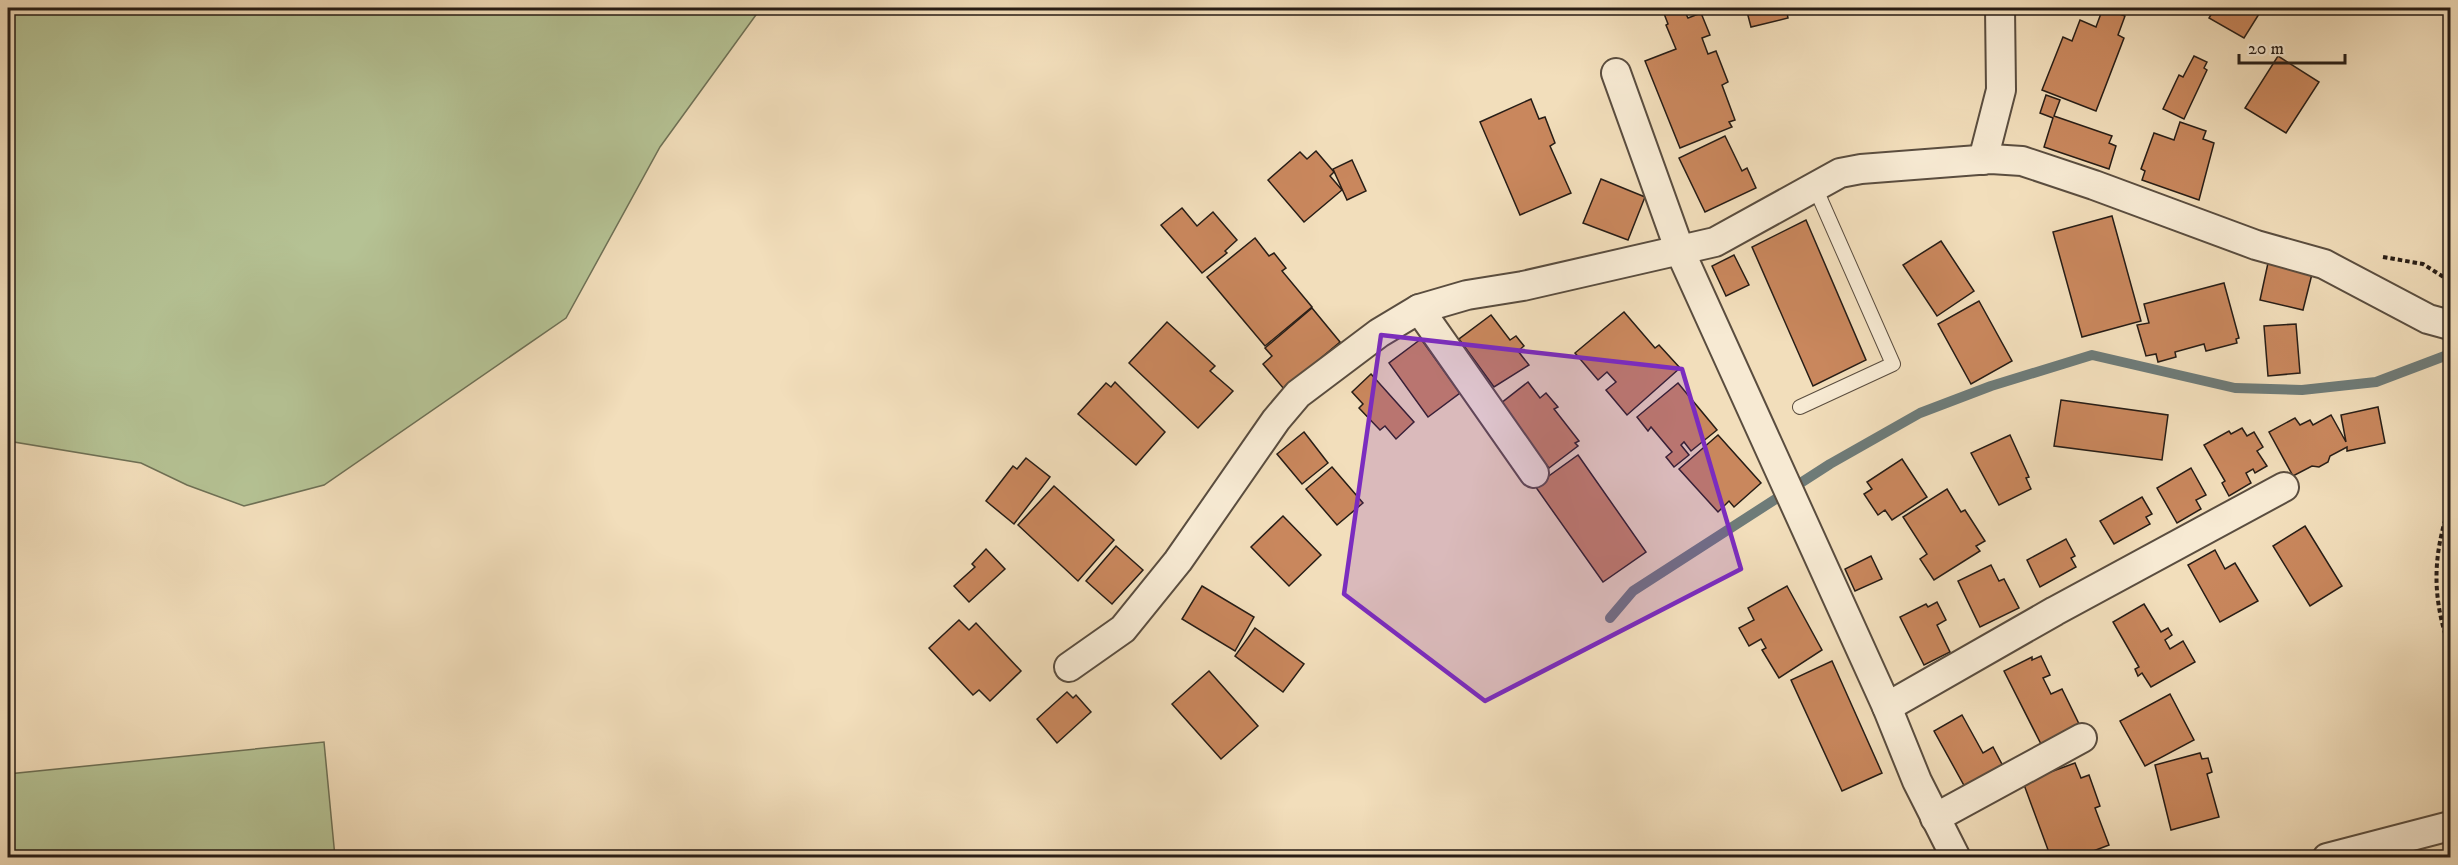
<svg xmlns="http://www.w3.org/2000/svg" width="2458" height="865" viewBox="0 0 2458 865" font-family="'IM FELL DW Pica',serif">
<rect width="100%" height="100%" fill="#f2debb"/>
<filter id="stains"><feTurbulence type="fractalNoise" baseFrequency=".00333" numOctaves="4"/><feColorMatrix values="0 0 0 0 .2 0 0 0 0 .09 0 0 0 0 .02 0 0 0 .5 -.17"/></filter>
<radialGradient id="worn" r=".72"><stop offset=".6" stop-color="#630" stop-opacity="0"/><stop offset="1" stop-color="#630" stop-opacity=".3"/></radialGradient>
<g fill="#b5c294" stroke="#6e7055" stroke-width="1.5">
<path d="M 8,8 L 761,8 L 660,147 L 566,318 L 324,485 L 244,506 L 187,485 L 141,463 L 8,441 Z"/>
<path d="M 324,742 L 335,857 L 8,857 L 8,774 Z"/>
</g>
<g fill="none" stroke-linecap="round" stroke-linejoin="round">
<path stroke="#6e7b78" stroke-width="10" d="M 1610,618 L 1633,591 L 1830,464 L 1920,413 L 1991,386 L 2092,355 L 2235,388 L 2302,390 L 2376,382 L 2450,354"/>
</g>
<g fill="#c9875d" stroke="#271d16" stroke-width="1.5">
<path d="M 1667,8 L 1683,8 L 1688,18 L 1701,13 L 1710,35 L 1702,38 L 1708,54 L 1716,51 L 1728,82 L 1722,85 L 1735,120 L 1729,122 L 1732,127 L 1680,148 L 1645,61 L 1676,49 L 1666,25 L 1668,24 L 1663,11 Z"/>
<path d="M 1746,8 L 1786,8 L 1788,18 L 1751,27 Z"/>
<path d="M 2103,8 L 2125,16 L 2118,35 L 2124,38 L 2096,111 L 2042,90 L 2063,37 L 2072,41 L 2080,20 L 2096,27 Z"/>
<path d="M 2215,8 L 2248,8 L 2259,14 L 2244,38 L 2209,18 Z"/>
<path d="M 2194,56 L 2207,62 L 2204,68 L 2207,70 L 2184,119 L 2163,109 L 2179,75 L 2183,77 Z"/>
<path d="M 2278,56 L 2319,82 L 2286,133 L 2245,108 Z"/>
<path d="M 2046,95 L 2060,100 L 2054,116 L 2112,136 L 2109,143 L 2116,146 L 2109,169 L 2044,147 L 2053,118 L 2040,113 Z"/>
<path d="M 1531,99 L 1539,119 L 1545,117 L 1555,143 L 1550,146 L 1571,193 L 1520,215 L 1480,122 Z"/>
<path d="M 2180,122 L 2206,131 L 2203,139 L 2214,143 L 2199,200 L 2142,180 L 2145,171 L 2141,169 L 2154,133 L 2174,140 Z"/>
<path d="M 1725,136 L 1742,171 L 1747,168 L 1756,188 L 1705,212 L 1679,158 Z"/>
<path d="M 1316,151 L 1334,172 L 1330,176 L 1342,190 L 1304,222 L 1268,180 L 1300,152 L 1307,159 Z"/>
<path d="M 1352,160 L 1366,191 L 1347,200 L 1333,169 Z"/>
<path d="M 1601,179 L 1645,197 L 1628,240 L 1583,223 Z"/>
<path d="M 1182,208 L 1197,226 L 1213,212 L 1237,240 L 1225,251 L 1227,253 L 1202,273 L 1161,225 Z"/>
<path d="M 2112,216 L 2141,321 L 2082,337 L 2053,232 Z"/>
<path d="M 1806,220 L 1866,360 L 1813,386 L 1752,247 Z"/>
<path d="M 1255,238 L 1269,256 L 1274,253 L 1286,268 L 1282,271 L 1312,307 L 1265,346 L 1207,277 Z"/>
<path d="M 1941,241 L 1974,291 L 1937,316 L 1903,265 Z"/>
<path d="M 1734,255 L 1749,285 L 1726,296 L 1712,266 Z"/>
<path d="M 2268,263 L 2312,274 L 2303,310 L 2260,300 Z"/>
<path d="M 2224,283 L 2239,338 L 2236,339 L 2237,343 L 2206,351 L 2204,344 L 2175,352 L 2176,357 L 2158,362 L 2156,354 L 2146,356 L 2137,325 L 2149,323 L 2144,304 Z"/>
<path d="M 1979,301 L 2012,361 L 1971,384 L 1938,324 Z"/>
<path d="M 1312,308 L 1340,342 L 1284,389 L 1263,364 L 1272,356 L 1265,348 Z"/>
<path d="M 1624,312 L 1655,348 L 1659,345 L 1680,368 L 1627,415 L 1606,390 L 1616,382 L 1607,372 L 1598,380 L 1575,353 Z"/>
<path d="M 1491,315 L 1510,340 L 1516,336 L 1524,346 L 1518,351 L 1529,365 L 1494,387 L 1459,339 Z"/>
<path d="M 1167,322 L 1215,366 L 1210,371 L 1233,391 L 1198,428 L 1129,363 Z"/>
<path d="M 2296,324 L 2300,373 L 2268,376 L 2264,326 Z"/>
<path d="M 1421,339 L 1460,393 L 1428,417 L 1389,363 Z"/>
<path d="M 1371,374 L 1414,422 L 1396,439 L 1385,426 L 1380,430 L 1359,408 L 1363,404 L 1352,392 Z"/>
<path d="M 1115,382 L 1165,432 L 1136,465 L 1078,414 L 1106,383 L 1111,387 Z"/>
<path d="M 1528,382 L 1540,398 L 1546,393 L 1558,407 L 1554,409 L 1579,441 L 1575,443 L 1578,446 L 1549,468 L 1500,404 Z"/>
<path d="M 1678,383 L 1717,430 L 1691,451 L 1684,442 L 1681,445 L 1689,455 L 1674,467 L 1666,457 L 1672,452 L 1651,427 L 1648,431 L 1637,417 Z"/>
<path d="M 2061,400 L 2168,415 L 2162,460 L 2054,446 Z"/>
<path d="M 2378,407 L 2385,443 L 2347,451 L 2347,447 L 2330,456 L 2328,462 L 2319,467 L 2312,466 L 2293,476 L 2269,432 L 2295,418 L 2300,425 L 2310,420 L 2313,425 L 2331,415 L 2346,442 L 2341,415 Z"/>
<path d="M 2242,428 L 2247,436 L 2254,432 L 2263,447 L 2257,451 L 2267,466 L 2255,473 L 2253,469 L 2246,473 L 2251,483 L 2229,496 L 2222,483 L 2225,481 L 2204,445 L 2229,431 L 2231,434 Z"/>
<path d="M 1304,432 L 1328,463 L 1302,484 L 1277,454 Z"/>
<path d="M 1718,435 L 1761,483 L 1734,507 L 1729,501 L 1718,512 L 1679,469 Z"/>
<path d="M 2010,435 L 2029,477 L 2026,478 L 2031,489 L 1999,505 L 1971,453 Z"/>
<path d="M 1578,455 L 1646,552 L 1603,582 L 1535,486 Z"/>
<path d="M 1026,458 L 1050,477 L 1014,524 L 986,501 L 1013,466 L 1017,469 Z"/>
<path d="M 1902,459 L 1927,497 L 1892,520 L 1885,510 L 1878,515 L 1864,494 L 1872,489 L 1867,482 Z"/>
<path d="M 1332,467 L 1363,503 L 1337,525 L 1306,489 Z"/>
<path d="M 2191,468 L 2206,495 L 2196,500 L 2201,509 L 2177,523 L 2157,488 Z"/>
<path d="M 1054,486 L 1114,540 L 1078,581 L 1018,525 Z"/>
<path d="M 1947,489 L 1961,512 L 1965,510 L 1985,541 L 1976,546 L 1980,551 L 1934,580 L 1920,559 L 1927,554 L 1903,517 Z"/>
<path d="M 2142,497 L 2152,514 L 2146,517 L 2150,524 L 2114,544 L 2100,521 Z"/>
<path d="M 1283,516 L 1321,555 L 1289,586 L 1251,547 Z"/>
<path d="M 2305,526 L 2342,586 L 2310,606 L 2273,546 Z"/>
<path d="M 2066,539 L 2075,556 L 2071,558 L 2076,567 L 2040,587 L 2027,560 Z"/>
<path d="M 1116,546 L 1143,570 L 1112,604 L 1086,581 Z"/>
<path d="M 986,549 L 1005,569 L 969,602 L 954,586 L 975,567 L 972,564 Z"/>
<path d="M 2215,550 L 2225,569 L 2235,563 L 2258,601 L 2220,622 L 2188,565 Z"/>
<path d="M 1871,556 L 1882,579 L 1855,591 L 1845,569 Z"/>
<path d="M 1991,565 L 1999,581 L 2004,579 L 2019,608 L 1980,627 L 1958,581 Z"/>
<path d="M 1202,586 L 1254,617 L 1235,651 L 1182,619 Z"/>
<path d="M 1787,586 L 1822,650 L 1779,678 L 1762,650 L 1766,648 L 1761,639 L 1749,646 L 1739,628 L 1754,620 L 1748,608 Z"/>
<path d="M 1937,602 L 1946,620 L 1937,625 L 1950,652 L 1924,665 L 1900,617 L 1926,604 L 1928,607 Z"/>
<path d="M 2144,604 L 2161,632 L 2168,628 L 2172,635 L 2165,640 L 2170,649 L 2183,641 L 2195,662 L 2151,687 L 2142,673 L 2138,676 L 2135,669 L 2139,667 L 2113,622 Z"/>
<path d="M 959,620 L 969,630 L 976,623 L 1021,671 L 990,701 L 979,690 L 973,695 L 929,648 Z"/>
<path d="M 1255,628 L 1304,664 L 1283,692 L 1235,656 Z"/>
<path d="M 2041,656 L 2050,675 L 2043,678 L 2051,694 L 2062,689 L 2081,728 L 2043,748 L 2004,671 L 2032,657 L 2032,660 Z"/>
<path d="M 1832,661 L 1882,773 L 1842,791 L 1791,680 Z"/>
<path d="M 1209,671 L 1258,726 L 1221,759 L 1172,704 Z"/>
<path d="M 1067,692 L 1073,698 L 1076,695 L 1091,712 L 1057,743 L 1037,719 Z"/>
<path d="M 2170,694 L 2194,740 L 2145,766 L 2120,721 Z"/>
<path d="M 1962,715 L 1983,753 L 1993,747 L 2004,768 L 1966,789 L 1934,731 Z"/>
<path d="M 2200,753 L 2202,759 L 2208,758 L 2212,772 L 2207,774 L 2219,817 L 2171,830 L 2155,765 Z"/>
<path d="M 2075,763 L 2081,778 L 2089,775 L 2100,806 L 2095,808 L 2109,845 L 2075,858 L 2051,858 L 2023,782 Z"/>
</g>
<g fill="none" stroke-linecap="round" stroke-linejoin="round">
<g stroke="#5a4d3f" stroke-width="16">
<path id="lane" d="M 1800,407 L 1893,364 L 1814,185"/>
</g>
<g stroke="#5a4d3f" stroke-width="32">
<g id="street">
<path d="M 1616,73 L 1680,251 L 1887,707 L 1917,781 L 1956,858"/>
<path d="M 1983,160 L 2001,90 L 2000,8"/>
<path d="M 1419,309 L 1534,473"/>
<path d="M 1069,667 L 1123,629 L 1178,561 L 1276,420 L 1298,394 L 1379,333 L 1419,309 L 1467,295 L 1523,286 L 1715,242 L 1840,173 L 1861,169 L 1991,159 L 2022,161 L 2094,185 L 2256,245 L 2324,264 L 2428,319 L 2450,325"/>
<path d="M 1887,707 L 2055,611 L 2284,487"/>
<path d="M 1935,818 L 2082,738"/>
<path d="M 2327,858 L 2450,826"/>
</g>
</g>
<g stroke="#271d16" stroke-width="4" stroke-dasharray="4.5 3" stroke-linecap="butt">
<path d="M 2383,257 L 2423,264 L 2450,281"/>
<path d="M 2450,505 C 2432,557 2432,598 2450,649"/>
</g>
<use href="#lane" stroke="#f7ead3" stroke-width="14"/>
<use href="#street" stroke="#f7ead3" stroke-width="28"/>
</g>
<path fill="#7b2cbf" fill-opacity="0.2" stroke="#7b2cbf" stroke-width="4.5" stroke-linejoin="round" d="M 1381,335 L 1682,369 L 1741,569 L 1485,701 L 1344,594 Z"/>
<rect width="2458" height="865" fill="none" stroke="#f2debb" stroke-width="30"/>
<rect x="9" y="9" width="2440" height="847" fill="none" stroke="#271d16" stroke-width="3"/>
<rect x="15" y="15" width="2428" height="835" fill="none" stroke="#271d16" stroke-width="1.5"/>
<path d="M2239 54v9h106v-9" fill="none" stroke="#271d16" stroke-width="3"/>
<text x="2248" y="54" font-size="18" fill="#271d16" stroke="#f7ead3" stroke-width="4.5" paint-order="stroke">20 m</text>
<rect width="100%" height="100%" filter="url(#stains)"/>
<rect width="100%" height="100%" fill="url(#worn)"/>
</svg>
